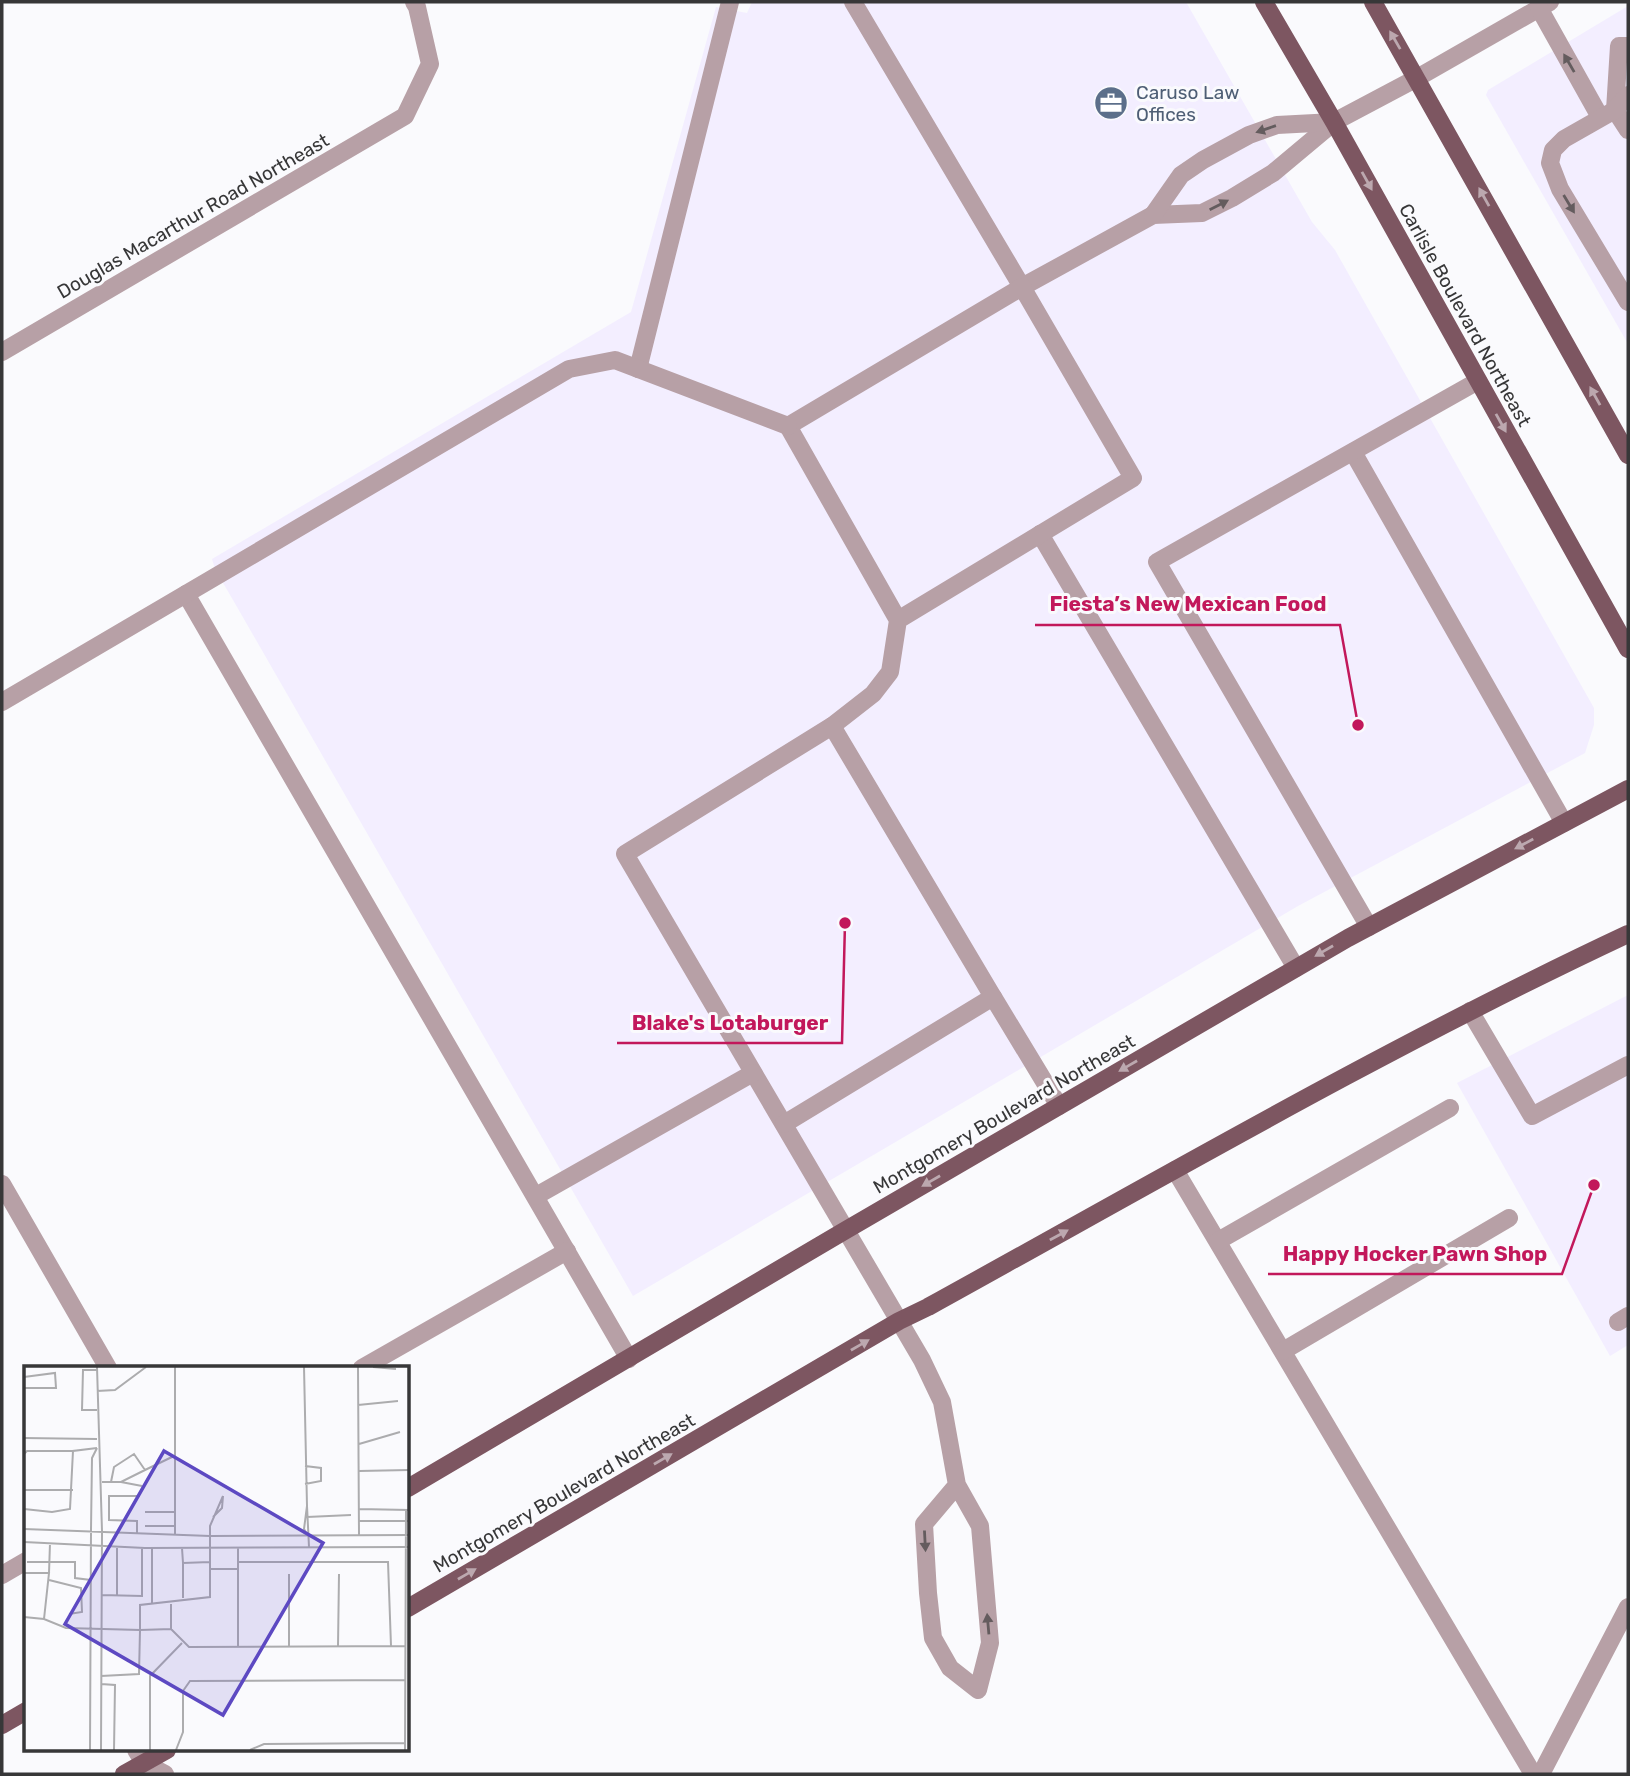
<svg xmlns="http://www.w3.org/2000/svg" width="1630" height="1776" viewBox="0 0 1630 1776" font-family="Rubik,sans-serif">
<rect width="100%" height="100%" fill="#fafafd"/>
<g fill="#f3eeff">
<path d="M 752,2 L 1186,2 L 1312,222 L 1335,250 L 1594,708 L 1594,725 L 1585,753 L 1298,906 L 633,1296 L 233,600 L 219,576 L 217,576 L 212,559 L 631,312 L 716,7 L 747,13 Z"/>
<path d="M 1628,6 L 1628,344 L 1486,95 L 1488,90 Z"/>
<path d="M 1628,995 L 1628,1345 L 1610,1356 L 1457,1083 Z"/>
</g>
<g fill="none" stroke-linecap="round" stroke-linejoin="round">
<g stroke="#b7a0a6" stroke-width="18">
<path d="M 853,2 L 1022,287 L 1153,215 L 1202,213 L 1232,198 L 1273,173 L 1334,122 L 1417,78 L 1550,2"/>
<path d="M 1539,8 L 1600,117"/>
<path d="M 1628,46 L 1619,46 L 1615,110 L 1628,130"/>
<path d="M 1628,95 L 1615,110 L 1564,139 L 1553,150 L 1550,163 L 1560,189 L 1628,302"/>
<path d="M 1153,215 L 1181,175 L 1203,160 L 1249,135 L 1277,125 L 1334,122"/>
<path d="M 2,352 L 405,116 L 430,64 L 417,7 L 414,2"/>
<path d="M 638,369 L 730,2"/>
<path d="M 1353,452 L 1564,823"/>
<path d="M 1040,534 L 1296,968"/>
<path d="M 186,594 L 629,1359"/>
<path d="M 898,620 L 788,426 L 1022,287 L 1133,478 L 898,620 L 890,672 L 873,694 L 832,726 L 625,854 L 922,1360 L 942,1402 L 957,1485 L 980,1526 L 990,1643 L 978,1690 L 950,1668 L 933,1638 L 928,1593 L 924,1524 L 957,1485"/>
<path d="M 2,702 L 569,369 L 615,360 L 788,426"/>
<path d="M 832,726 L 993,997"/>
<path d="M 1369,927 L 1157,562 L 1478,381"/>
<path d="M 1470,1011 L 1532,1116 L 1628,1065"/>
<path d="M 784,1124 L 993,997 L 1059,1106"/>
<path d="M 1175,1170 L 1533,1774"/>
<path d="M 2,1184 L 108,1368"/>
<path d="M 536,1196 L 753,1073"/>
<path d="M 1218,1241 L 1450,1108"/>
<path d="M 1618,1322 L 1628,1316"/>
<path d="M 1283,1351 L 1509,1218"/>
<path d="M 362,1368 L 567,1251"/>
<path d="M 2,1575 L 26,1561"/>
<path d="M 136,1750 L 144,1763 L 146,1774"/>
<path d="M 144,1763 L 165,1774"/>
<path d="M 1541,1774 L 1628,1607"/>
</g>
<g stroke="#7d5661" stroke-width="18">
<path d="M 1264,2 L 1334,122 L 1628,649"/>
<path d="M 1373,2 L 1628,455"/>
<path d="M 408,1488 L 846,1230 L 1348,938 L 1628,789"/>
<path d="M 408,1608 L 899,1321 L 928,1307 C 1160,1179 1389,1046 1628,934"/>
<path d="M 2,1725 L 26,1711"/>
<path d="M 124,1774 L 167,1750"/>
</g>
</g>
<defs><path id="oneway-solid" d="M-6-.8H1V-3.2L6.5 0L1 3.2V.8H-6Z" transform="scale(1.75)"/></defs>
<g fill="#bca8af">
<use href="#oneway-solid" transform="translate(1395 40) rotate(-120)"/>
<use href="#oneway-solid" transform="translate(1367 181) rotate(61)"/>
<use href="#oneway-solid" transform="translate(1484 197) rotate(-119)"/>
<use href="#oneway-solid" transform="translate(1595 396) rotate(-119)"/>
<use href="#oneway-solid" transform="translate(1501 423) rotate(61)"/>
<use href="#oneway-solid" transform="translate(1524 844) rotate(152)"/>
<use href="#oneway-solid" transform="translate(1324 951) rotate(150)"/>
<use href="#oneway-solid" transform="translate(1128 1066) rotate(150)"/>
<use href="#oneway-solid" transform="translate(931 1181) rotate(150)"/>
<use href="#oneway-solid" transform="translate(1059 1235) rotate(-29)"/>
<use href="#oneway-solid" transform="translate(860 1345) rotate(-30)"/>
<use href="#oneway-solid" transform="translate(663 1459) rotate(-30)"/>
<use href="#oneway-solid" transform="translate(467 1574) rotate(-30)"/>
</g>
<g fill="#645c5e">
<use href="#oneway-solid" transform="translate(1569 63) rotate(-120)"/>
<use href="#oneway-solid" transform="translate(1266 129) rotate(161)"/>
<use href="#oneway-solid" transform="translate(1569 204) rotate(59)"/>
<use href="#oneway-solid" transform="translate(1219 205) rotate(-27)"/>
<use href="#oneway-solid" transform="translate(925 1541) rotate(87)"/>
<use href="#oneway-solid" transform="translate(988 1624) rotate(-95)"/>
</g>
<defs>
<g id="office-disc" transform="scale(1.75)"><circle r="9.5" fill="#5c6f8a" stroke="#fafafd"/><path d="M-6-3h4V-5.5h4V-3h4V5H-6ZM-1-4.5V-3h2v-1.5ZM-6 0V1H6V0Z" fill="#fff"/></g>
</defs>
<g fill-rule="evenodd">
<use href="#office-disc" x="1111" y="103"/>
</g>
<g text-anchor="middle" dominant-baseline="central" stroke-width="6" stroke-linejoin="round" paint-order="stroke">
<g font-size="19" fill="#4e5e75" stroke="#fafafd" text-anchor="start">
<text x="1136" y="92">Caruso Law<tspan x="1136" dy="22">Offices</tspan></text>
</g>
<g font-size="19" fill="#373738" stroke="#fafafd">
<text transform="translate(193 216) rotate(-30)">Douglas Macarthur Road Northeast</text>
<text transform="translate(1465 315) rotate(61)">Carlisle Boulevard Northeast</text>
<text transform="translate(1004 1114) rotate(-30)">Montgomery Boulevard Northeast</text>
<text transform="translate(564 1493) rotate(-30)">Montgomery Boulevard Northeast</text>
</g>
</g>
<g transform="translate(24 1366)">
<rect width="385" height="385" fill="#fafafd"/>
<path fill="none" stroke="#acacae" stroke-width="2" d="M 73,1 L 78,165M 280,1 L 283,140M 334,1 L 335,169M 349,1 L 372,3M 73,4 L 59,4 L 58,44 L 73,44M 0,11 L 31,7 L 32,22 L 0,22M 73,25 L 91,24 L 122,1M 334,39 L 374,35M 0,72 L 73,73M 335,78 L 376,66M 0,88 L 3,85 L 49,85M 281,100 L 297,102 L 297,115 L 281,118M 121,104 L 150,90M 335,105 L 385,104M 78,116 L 97,116 L 121,104 L 110,88 L 90,101 L 87,116M 97,116 L 118,120M 0,124 L 49,124M 0,143 L 28,146 L 46,143 L 49,85 L 73,82M 335,143 L 385,144M 121,146 L 150,146M 189,151 L 198,142 L 199,130M 283,151 L 327,149M 335,155 L 385,155M 121,160 L 151,160M 0,163 L 186,170 L 385,169M 67,164 L 68,92 L 73,82M 113,168 L 113,155 L 85,154 L 85,130 L 116,130M 151,169 L 151,1M 284,170 L 280,163 L 283,140 L 285,181M 0,176 L 121,182 L 385,181M 128,182 L 128,239M 158,182 L 159,197 L 186,196M 214,182 L 214,281M 3,196 L 51,196 L 51,212 L 67,214M 214,196 L 364,196 L 367,280M 159,197 L 159,232M 186,203 L 214,203M 0,207 L 25,207 L 20,253M 25,207 L 26,177M 25,214 L 57,222 L 58,246 L 45,248M 77,229 L 118,230 L 118,182M 93,229 L 93,181M 147,238 L 147,263 L 116,264 L 116,239 L 186,231 L 186,160 L 199,130M 0,251 L 20,253 L 42,262 L 116,264 L 115,308 L 77,310M 147,263 L 165,281 L 382,280M 314,280 L 315,208M 265,281 L 265,208M 77,318 L 91,319 L 90,384M 66,384 L 67,164M 77,384 L 78,165M 126,384 L 126,310 L 158,277M 152,384 L 159,366 L 159,325 L 166,315 L 382,314M 226,384 L 240,378 L 381,377M 381,384 L 382,144"/>
<path fill="#5d49c2" fill-opacity="0.15" stroke="#5d49c2" stroke-width="3.5" d="M 140,85 L 299,177 L 199,349 L 41,258 Z"/>
<rect width="385" height="385" fill="none" stroke="#373738" stroke-width="3.5"/>
</g>
<path fill="none" stroke="#c2185b" stroke-width="2.5" d="M1358 725L1340 625H1035M845 923L842 1043H617M1594 1185L1562 1274H1268"/>
<g fill="#c2185b" stroke="#fafafd" stroke-width="2.5">
<circle cx="1358" cy="725" r="7"/>
<circle cx="845" cy="923" r="7"/>
<circle cx="1594" cy="1185" r="7"/>
</g>
<g font-size="21" text-anchor="middle" font-weight="bold" fill="#c2185b" stroke="#fafafd" stroke-width="6" stroke-linejoin="round" paint-order="stroke">
<text x="1188" y="611">Fiesta’s New Mexican Food</text>
<text x="730" y="1030">Blake's Lotaburger</text>
<text x="1415" y="1261">Happy Hocker Pawn Shop</text>
</g>
<rect width="1630" height="1776" fill="none" stroke="#373738" stroke-width="7"/>
</svg>
